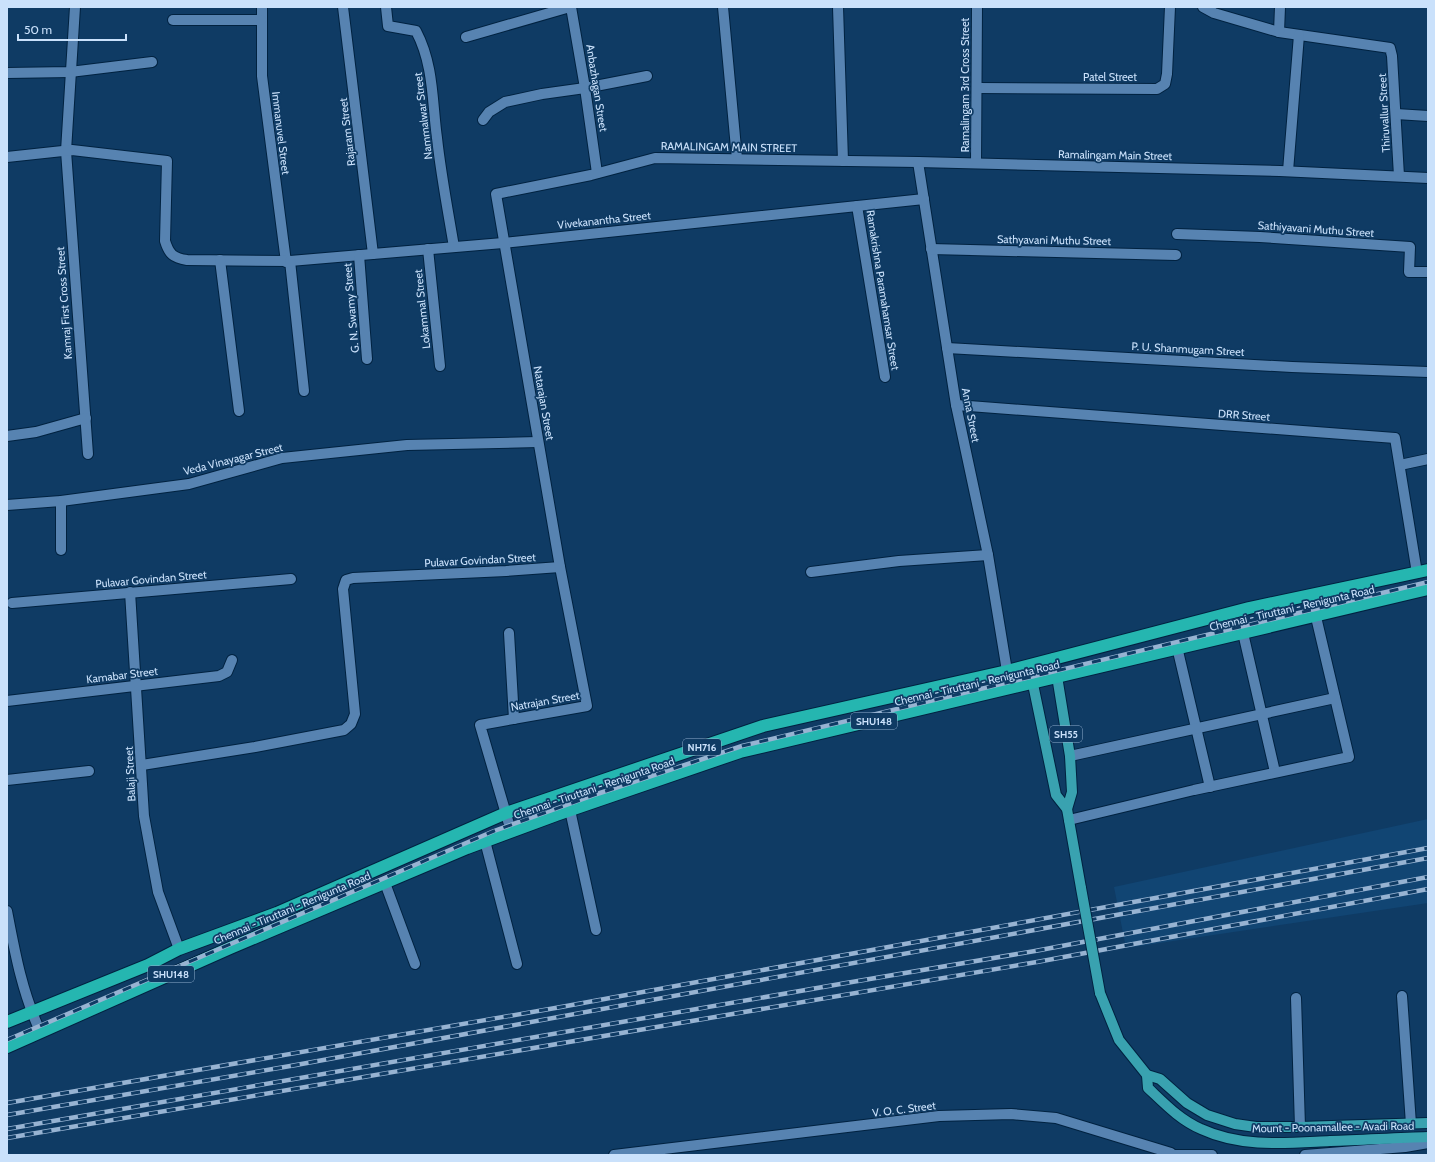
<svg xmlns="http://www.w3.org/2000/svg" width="1435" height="1162" viewBox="0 0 1435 1162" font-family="Cabin,sans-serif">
<rect width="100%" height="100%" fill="#0f3b64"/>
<path fill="#114573" d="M 1428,819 L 1428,903 L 1126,948 L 1114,887 Z"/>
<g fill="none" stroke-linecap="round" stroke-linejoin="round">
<g stroke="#012240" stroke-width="12">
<g id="street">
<path d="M 75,7 L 66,151 L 88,454"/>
<path d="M 262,7 L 262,76 L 286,262"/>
<path d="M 343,7 L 373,254"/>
<path d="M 386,7 L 388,26 L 416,31 C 434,65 432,102 437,138 C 441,175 448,211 454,247"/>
<path d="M 571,7 L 585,88 L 597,173"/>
<path d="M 723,7 L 737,159"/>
<path d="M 838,7 L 843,161"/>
<path d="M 1203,7 L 1214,13 L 1279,32 L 1390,48 L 1392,56 L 1399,176"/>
<path d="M 173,20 L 261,20"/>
<path d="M 1279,32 L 1280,7"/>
<path d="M 466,37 L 570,7"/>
<path d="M 7,73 L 70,72 L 152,62"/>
<path d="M 977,88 L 1157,89 L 1165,84 L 1167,74 L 1170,7"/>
<path d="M 1396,114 L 1428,116"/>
<path d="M 483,120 L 489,112 L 505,102 L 542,94 L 585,88 L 647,76"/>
<path d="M 7,157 L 72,150 L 167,161 L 165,241 C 169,254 173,258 187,260 L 290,261 L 503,243 L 924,199"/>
<path d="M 918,162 L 956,405 L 988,555 L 1007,671"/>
<path d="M 976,163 L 977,7"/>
<path d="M 1288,171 L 1299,35"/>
<path d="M 857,206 L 885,377"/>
<path d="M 1177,234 L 1260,237 L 1410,247 L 1409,272 L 1428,272"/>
<path d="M 428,249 L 440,366"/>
<path d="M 931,249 L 1176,255"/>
<path d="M 359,255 L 367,359"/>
<path d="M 220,260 L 239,411"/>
<path d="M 290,261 L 304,391"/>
<path d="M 947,348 L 1292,367 L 1428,372"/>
<path d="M 956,405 L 1395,438 L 1417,573"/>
<path d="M 7,436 L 36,432 L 86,418"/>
<path d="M 1400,465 L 1428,459"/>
<path d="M 7,505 L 61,501 L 189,484 L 282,458 L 407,445 L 538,442"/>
<path d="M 61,550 L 61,501"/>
<path d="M 811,572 L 899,561 L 988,555"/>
<path d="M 130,592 L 144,816 L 158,892 L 179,949"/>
<path d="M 12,603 L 291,579"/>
<path d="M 509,633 L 514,719"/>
<path d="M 1243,633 L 1275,772"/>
<path d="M 1177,647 L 1210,787"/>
<path d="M 7,701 L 219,676 L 227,672 L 232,660"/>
<path d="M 1070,756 L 1335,698"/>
<path d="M 142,765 L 255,747 L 344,730 L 351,724 L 355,714 L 343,589 L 346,580 L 353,578 L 506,571 L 560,567"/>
<path d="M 7,780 L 89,771"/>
<path d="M 570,810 L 596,930"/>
<path d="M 1069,820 L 1194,790 L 1349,757 L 1316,617"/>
<path d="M 511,831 L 480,725 L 587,706 L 560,567 L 496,194 L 591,175 L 655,158 L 918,162 L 1280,171 L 1428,178"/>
<path d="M 485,841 L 517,964"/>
<path d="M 385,883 L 415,964"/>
<path d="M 7,911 C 15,953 22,992 40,1031"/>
<path d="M 1402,996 L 1411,1124"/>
<path d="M 1296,998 L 1300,1127"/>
<path d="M 614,1155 L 939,1116 L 1011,1114 L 1056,1118 L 1171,1153"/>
<path d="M 1166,1155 L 1212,1155"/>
<path d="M 1305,1155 L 1405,1147 L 1428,1143"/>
</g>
</g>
<g stroke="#012240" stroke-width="12">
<g id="primary">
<path d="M 1054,658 L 1070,756 L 1072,792 L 1067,809"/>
<path d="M 1029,665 L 1056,795 L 1067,809 L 1081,888"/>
<path d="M 1100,993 L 1119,1040 L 1147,1075 L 1160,1079 L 1187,1103 L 1207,1115 L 1235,1124 L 1256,1127 L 1300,1127 L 1428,1123"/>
<path d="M 1147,1075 L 1148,1088 C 1165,1104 1180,1120 1201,1129 C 1242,1148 1287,1143 1330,1141 C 1363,1140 1395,1138 1428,1137"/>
</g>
</g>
<g stroke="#012240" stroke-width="14">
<g id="highway">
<path d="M 7,1022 L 148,965 L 179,949 L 277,913 L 506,813 L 763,726 L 1007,671 L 1249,608 L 1428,570"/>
<path d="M 7,1047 L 230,948 L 467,848 L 556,815 L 740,752 L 1428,589"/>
</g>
</g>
<use href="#street" stroke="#5783b1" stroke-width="10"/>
<use href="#primary" stroke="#39a2b0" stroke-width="10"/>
<use href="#highway" stroke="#25b6b0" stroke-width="12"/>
<g stroke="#97b3d2" stroke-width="4.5">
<g id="rail">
<path d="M 7,1040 L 494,831 L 597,794 L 742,746 L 1428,582"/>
<path d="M 7,1103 L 561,1007 L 1428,848"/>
<path d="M 7,1115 L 296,1065 L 1428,858"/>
<path d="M 7,1129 L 846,983 L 1035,951 L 1428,877"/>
<path d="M 7,1138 L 1037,962 L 1428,889"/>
</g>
</g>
<use href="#rail" stroke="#0f3b64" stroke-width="3" stroke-dasharray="9" stroke-linecap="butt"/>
<g stroke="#012240" stroke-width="12" stroke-linecap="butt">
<path id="primary-bridge" d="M 1081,888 L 1100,993"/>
</g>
<use href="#primary-bridge" stroke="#39a2b0" stroke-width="10"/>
</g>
<g text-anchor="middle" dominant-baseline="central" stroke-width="3.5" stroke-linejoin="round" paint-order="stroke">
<g fill="#0f3b64" stroke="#92afce" stroke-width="1">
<rect x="851" y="713" width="46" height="16" rx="3"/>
<rect x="1050" y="726" width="32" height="16" rx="3"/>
<rect x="683" y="739" width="38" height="16" rx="3"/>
<rect x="148" y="966" width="46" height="16" rx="3"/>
</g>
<g font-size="10" font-weight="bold" fill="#cae1fb">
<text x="874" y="721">SHU148</text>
<text x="1066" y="734">SH55</text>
<text x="702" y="747">NH716</text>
<text x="171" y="974">SHU148</text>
</g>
<g font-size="11" fill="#cae1fb" stroke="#0f3b64">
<text x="1110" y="77">Patel Street</text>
<text transform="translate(965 85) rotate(-90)">Ramalingam 3rd Cross Street</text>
<text transform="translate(597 88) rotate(81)">Anbazhagan Street</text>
<text transform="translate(1384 113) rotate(-93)">Thiruvallur Street</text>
<text transform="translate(423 116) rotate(-97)">Nammalwar Street</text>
<text transform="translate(347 132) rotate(-97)">Rajaram Street</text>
<text transform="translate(281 133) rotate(83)">Immanuvel Street</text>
<text transform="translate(729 147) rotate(1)">RAMALINGAM MAIN STREET</text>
<text transform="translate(1115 155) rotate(1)">Ramalingam Main Street</text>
<text transform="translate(604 220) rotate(-6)">Vivekanantha Street</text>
<text transform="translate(1316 229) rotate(4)">Sathiyavani Muthu Street</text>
<text transform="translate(1054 240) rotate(1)">Sathyavani Muthu Street</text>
<text transform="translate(883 290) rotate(81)">Ramakrishna Paramahamsar Street</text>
<text transform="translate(64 303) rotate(-94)">Kamraj First Cross Street</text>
<text transform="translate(351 308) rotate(-95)">G. N. Swamy Street</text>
<text transform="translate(422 309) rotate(-96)">Lokammal Street</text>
<text transform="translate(1188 349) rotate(3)">P. U. Shanmugam Street</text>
<text transform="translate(544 403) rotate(80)">Natarajan Street</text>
<text transform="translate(971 415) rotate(79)">Anna Street</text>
<text transform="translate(1244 415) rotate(4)">DRR Street</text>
<text transform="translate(233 459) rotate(-14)">Veda Vinayagar Street</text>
<text transform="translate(480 560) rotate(-3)">Pulavar Govindan Street</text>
<text transform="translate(151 579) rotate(-5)">Pulavar Govindan Street</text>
<text transform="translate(1292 608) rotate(-13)">Chennai - Tiruttani - Renigunta Road</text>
<text transform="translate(122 675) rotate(-7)">Kamabar Street</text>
<text transform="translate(977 683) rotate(-13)">Chennai - Tiruttani - Renigunta Road</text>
<text transform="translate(545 701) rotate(-10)">Natrajan Street</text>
<text transform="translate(130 774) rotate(-93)">Balaji Street</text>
<text transform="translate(594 788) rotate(-19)">Chennai - Tiruttani - Renigunta Road</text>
<text transform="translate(292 908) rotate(-23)">Chennai - Tiruttani - Renigunta Road</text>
<text transform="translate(904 1109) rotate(-7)">V. O. C. Street</text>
<text transform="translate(1333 1127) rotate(-1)">Mount - Poonamallee - Avadi Road</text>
</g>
</g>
<rect width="1435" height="1162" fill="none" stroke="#cae1fb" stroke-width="16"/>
<path d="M18 34v6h108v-6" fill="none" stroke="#cae1fb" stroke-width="2"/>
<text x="24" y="34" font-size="12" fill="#cae1fb" stroke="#0f3b64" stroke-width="3" paint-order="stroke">50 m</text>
</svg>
